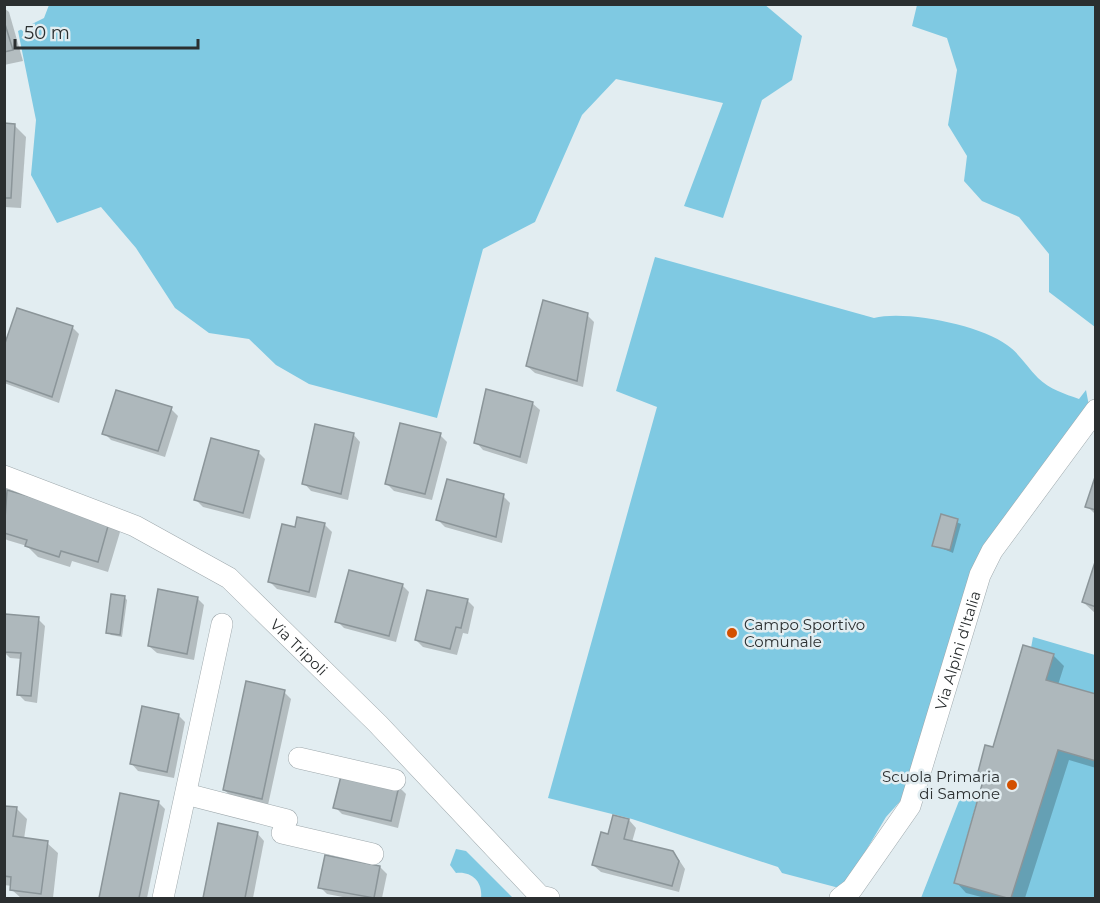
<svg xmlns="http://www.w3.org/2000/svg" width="1100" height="903" viewBox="0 0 1100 903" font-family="Montserrat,sans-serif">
<rect width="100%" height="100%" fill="#e2edf1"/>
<g fill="#7fc9e2">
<path d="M 49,5 L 764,4 L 802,36 L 792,80 L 762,100 L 723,218 L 684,206 L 723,103 L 616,79 L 582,115 L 535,222 L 483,249 L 437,418 L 309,384 L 276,365 L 249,339 L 209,333 L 175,308 L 136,248 L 101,207 L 57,223 L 31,175 L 36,120 L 18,31 L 44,18 Z"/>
<path d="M 917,5 L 1095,5 L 1095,327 L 1049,292 L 1049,254 L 1019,217 L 982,201 L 964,181 L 967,156 L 948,125 L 957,70 L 947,38 L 912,26 Z"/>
<path d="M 655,257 L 874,318 C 906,310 980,325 1007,345 C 1020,354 1027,367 1038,378 C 1049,389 1065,394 1079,399 L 1086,390 L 1089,406 L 1001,522 L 904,797 L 886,817 L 843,889 L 782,873 L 778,867 L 632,819 L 548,798 L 657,407 L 616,391 Z"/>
<path d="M 1033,637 L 1095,655 L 1095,694 L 1046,680 L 1053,654 L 1031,648 Z"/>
<path d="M 1058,750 L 1095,761 L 1095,898 L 1011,898 Z"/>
<path d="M 979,793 L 954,883 L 1007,898 L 921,898 L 959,801 Z"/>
<path d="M 456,849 L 466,851 L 513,898 L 481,898 C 483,882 472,871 456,873 L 450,865 Z"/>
</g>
<g fill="#0003">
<path d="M 4,8 L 9,12 L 23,61 L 4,65 Z"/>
<path d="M 4,125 L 15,126 L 26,137 L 21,208 L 4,207 Z"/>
<path d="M 587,315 L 594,322 L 583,387 L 535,373 L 527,366 Z"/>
<path d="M 72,327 L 79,334 L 59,403 L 4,383 L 4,351 Z"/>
<path d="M 532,403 L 540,410 L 527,464 L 483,450 L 476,442 Z"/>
<path d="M 171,409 L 178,416 L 165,457 L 111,440 L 104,433 Z"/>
<path d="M 353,434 L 360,442 L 348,500 L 311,491 L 304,483 Z"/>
<path d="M 440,435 L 447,442 L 432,500 L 394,491 L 387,484 Z"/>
<path d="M 258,452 L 265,459 L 250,519 L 203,507 L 196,500 Z"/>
<path d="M 1096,479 L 1096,515 L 1087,506 Z"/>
<path d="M 8,492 L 110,521 L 120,532 L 108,572 L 72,561 L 70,567 L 38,557 L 27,546 L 7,540 L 4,538 L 4,502 Z"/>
<path d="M 503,496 L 510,503 L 502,543 L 445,527 L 438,520 Z"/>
<path d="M 942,516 L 961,524 L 953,553 L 934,545 Z"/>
<path d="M 325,525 L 332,532 L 316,598 L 277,589 L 270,582 L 296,528 Z"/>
<path d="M 1096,564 L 1096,614 L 1083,602 Z"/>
<path d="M 402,585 L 409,592 L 396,642 L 344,628 L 337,621 Z"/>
<path d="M 124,597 L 127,600 L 122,637 L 111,635 L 108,632 Z"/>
<path d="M 197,598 L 204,605 L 194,660 L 157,653 L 149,646 Z"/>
<path d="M 467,600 L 474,607 L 468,634 L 463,633 L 457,655 L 423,647 L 416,640 Z"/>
<path d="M 6,616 L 38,619 L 45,626 L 37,703 L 25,701 L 18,694 L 22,659 L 10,658 L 4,652 Z"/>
<path d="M 1053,655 L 1064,666 L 1058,685 L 1096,696 L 1096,768 L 1069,760 L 1025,898 L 985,898 L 966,893 L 956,882 L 985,778 L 979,772 Z"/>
<path d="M 284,692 L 291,699 L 268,805 L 232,797 L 224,790 Z"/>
<path d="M 178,715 L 185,722 L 174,778 L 138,771 L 131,763 Z"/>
<path d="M 399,787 L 406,794 L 398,828 L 342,814 L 335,807 Z"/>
<path d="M 121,795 L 158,802 L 165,809 L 147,898 L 100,898 Z"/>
<path d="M 4,807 L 16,808 L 27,819 L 24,839 L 47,843 L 58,853 L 53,898 L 21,898 L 12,890 L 12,886 L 4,885 Z"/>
<path d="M 614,816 L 629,820 L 636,828 L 632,842 L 672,853 L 679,860 L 685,869 L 679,892 L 601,872 L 593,865 L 609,836 Z"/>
<path d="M 219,825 L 257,833 L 264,841 L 253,898 L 205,898 Z"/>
<path d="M 380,867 L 387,874 L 382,898 L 348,898 L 327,894 L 320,887 Z"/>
</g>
<g fill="#aeb8bc" stroke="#8b9599" stroke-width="1.5">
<path d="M 4,21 L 13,50 L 4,52 Z"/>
<path d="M 4,123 L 15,124 L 11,198 L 4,198 Z"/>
<path d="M 543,300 L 588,313 L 577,381 L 526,366 Z"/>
<path d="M 17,308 L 73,326 L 52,397 L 4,380 L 4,346 Z"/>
<path d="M 486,389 L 533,402 L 520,457 L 474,443 Z"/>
<path d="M 116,390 L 172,407 L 158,451 L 102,434 Z"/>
<path d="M 400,423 L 441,433 L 425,494 L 385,484 Z"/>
<path d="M 315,424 L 354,433 L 341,494 L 302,484 Z"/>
<path d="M 211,438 L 259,451 L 243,513 L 194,500 Z"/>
<path d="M 1096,474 L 1096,510 L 1085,507 Z"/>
<path d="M 447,479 L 504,494 L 496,537 L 436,520 Z"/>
<path d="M 7,490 L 110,519 L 98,562 L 61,551 L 59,557 L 25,546 L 27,540 L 4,533 Z"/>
<path d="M 941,514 L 958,519 L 950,550 L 932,546 Z"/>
<path d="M 297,517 L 325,523 L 309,592 L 268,582 L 282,524 L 295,527 Z"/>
<path d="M 1096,559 L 1096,607 L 1082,602 Z"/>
<path d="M 349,570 L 403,584 L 389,636 L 335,622 Z"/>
<path d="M 158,589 L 198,597 L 187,654 L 148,646 Z"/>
<path d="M 427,590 L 468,599 L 461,628 L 456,627 L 450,649 L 415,640 Z"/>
<path d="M 111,594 L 125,596 L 120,635 L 106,633 Z"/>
<path d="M 5,614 L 39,617 L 31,696 L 17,695 L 21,653 L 4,652 Z"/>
<path d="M 1023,645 L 1054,654 L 1046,680 L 1096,694 L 1096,761 L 1058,750 L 1011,898 L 1007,898 L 954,883 L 985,774 L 978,772 L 985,745 L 993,747 Z"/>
<path d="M 246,681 L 285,690 L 262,799 L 223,790 Z"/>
<path d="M 142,706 L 179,714 L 167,772 L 130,764 Z"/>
<path d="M 342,772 L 399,786 L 391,821 L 333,808 Z"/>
<path d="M 120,793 L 159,801 L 139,898 L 99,898 Z"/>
<path d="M 4,806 L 17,807 L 13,836 L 48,841 L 41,894 L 10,890 L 11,877 L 4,876 Z"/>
<path d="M 613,815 L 629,819 L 624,839 L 673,851 L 679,861 L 672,886 L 592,865 L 601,832 L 608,834 Z"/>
<path d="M 218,823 L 258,832 L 245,898 L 203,898 Z"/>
<path d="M 325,855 L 380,866 L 374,898 L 318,888 Z"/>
</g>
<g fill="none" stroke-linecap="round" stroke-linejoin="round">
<g stroke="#9fa9ad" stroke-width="22">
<g id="street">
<path id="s1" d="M 4,476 L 135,526 L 229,578 L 378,724 L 540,896 L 549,898"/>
<path d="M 299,758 L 395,780"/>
<path d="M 186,794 L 287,820"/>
<path d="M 282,833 L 373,854"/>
<path d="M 163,898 L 222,624"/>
<path id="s2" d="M 840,898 L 852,889 L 910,806 L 980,575 L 992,551 L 1096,410"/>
</g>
</g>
<use href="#street" stroke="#fff" stroke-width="21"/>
</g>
<g fill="#d35000" stroke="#e2edf1" stroke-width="2">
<circle cx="732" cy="633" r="6"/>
<circle cx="1012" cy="785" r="6"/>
</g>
<g text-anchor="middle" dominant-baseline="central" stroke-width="5" stroke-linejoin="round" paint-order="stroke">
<g font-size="15" fill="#2b2f30" stroke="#e2edf1" text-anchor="start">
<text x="744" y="624">Campo Sportivo<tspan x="744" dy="17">Comunale</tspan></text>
<text x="1000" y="776" text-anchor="end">Scuola Primaria<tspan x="1000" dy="17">di Samone</tspan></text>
</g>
<g font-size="15" fill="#2b2f30" stroke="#e2edf1">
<text stroke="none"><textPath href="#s1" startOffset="346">Via Tripoli</textPath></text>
<text stroke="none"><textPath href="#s2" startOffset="279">Via Alpini d'Italia</textPath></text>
</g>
</g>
<rect width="1100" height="903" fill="none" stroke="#2b2f30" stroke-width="12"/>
<path d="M15 39v9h183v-9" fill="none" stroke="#2b2f30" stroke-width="3"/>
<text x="24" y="39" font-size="18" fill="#2b2f30" stroke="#e2edf1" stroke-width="4.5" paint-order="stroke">50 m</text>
</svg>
